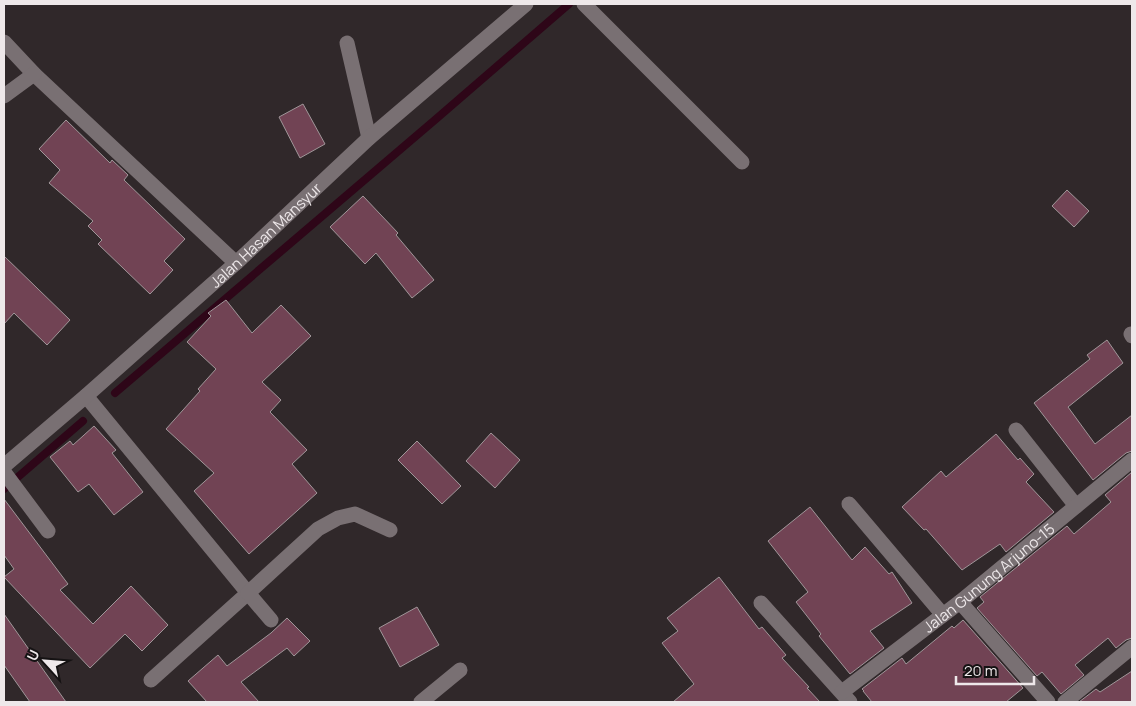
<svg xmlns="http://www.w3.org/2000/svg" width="1136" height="706" viewBox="0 0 1136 706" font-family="Manrope,sans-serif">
<rect width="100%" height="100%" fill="#30282a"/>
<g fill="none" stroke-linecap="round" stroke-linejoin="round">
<g stroke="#2e0618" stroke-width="8">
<path d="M 115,393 L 436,119 L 569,4"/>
<path d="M 4,489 L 83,421"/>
</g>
</g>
<g fill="#714354" stroke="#a09699">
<path d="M 303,104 L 325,144 L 300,158 L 279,117 Z"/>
<path d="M 66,120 L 110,163 L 112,160 L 128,175 L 124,180 L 185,239 L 164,261 L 173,270 L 150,294 L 98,244 L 102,240 L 88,226 L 93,221 L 49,183 L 60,170 L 39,149 Z"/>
<path d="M 1067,190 L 1089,211 L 1074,227 L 1052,206 Z"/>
<path d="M 363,196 L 398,233 L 396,235 L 434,280 L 412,298 L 376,253 L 365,264 L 330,227 Z"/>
<path d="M 4,256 L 70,320 L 47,345 L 14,313 L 4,324 Z"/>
<path d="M 226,300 L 252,333 L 281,305 L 311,336 L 262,382 L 281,400 L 270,412 L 307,450 L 292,464 L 317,493 L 249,554 L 194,491 L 214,473 L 166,429 L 200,391 L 198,389 L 216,369 L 187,342 L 211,316 L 208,313 Z"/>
<path d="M 1107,340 L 1123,363 L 1068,407 L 1095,444 L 1132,415 L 1132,451 L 1126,453 L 1093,480 L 1034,403 L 1090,359 L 1087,355 Z"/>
<path d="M 94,426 L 116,450 L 112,453 L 143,492 L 114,515 L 89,484 L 78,492 L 50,457 L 70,441 L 73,445 Z"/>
<path d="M 491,433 L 520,460 L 495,488 L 466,461 Z"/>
<path d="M 996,434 L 1018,460 L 1020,458 L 1034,474 L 1026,482 L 1054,512 L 1006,552 L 1000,544 L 962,570 L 926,529 L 924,530 L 902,507 L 941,471 L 946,477 Z"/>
<path d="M 417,441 L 461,486 L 442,504 L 398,460 Z"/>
<path d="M 1132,472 L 1132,638 L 1126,640 L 1116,648 L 1108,638 L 1075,665 L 1084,675 L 1061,694 L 1042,672 L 1037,676 L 977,608 L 984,602 L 980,597 L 1067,526 L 1074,534 L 1111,502 L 1105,495 Z"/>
<path d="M 4,499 L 68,584 L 60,590 L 93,624 L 131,586 L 168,625 L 142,651 L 125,634 L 90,668 L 4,577 L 14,569 L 4,555 Z"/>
<path d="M 810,507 L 852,560 L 865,547 L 889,574 L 892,572 L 912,603 L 870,631 L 884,648 L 850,674 L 819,636 L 821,634 L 796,602 L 808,592 L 768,541 Z"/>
<path d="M 719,577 L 759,629 L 762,627 L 786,655 L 782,658 L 809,687 L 807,688 L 820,702 L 673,702 L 694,684 L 662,643 L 678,631 L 667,618 Z"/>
<path d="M 417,607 L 439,645 L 400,667 L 379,628 Z"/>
<path d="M 4,614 L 66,702 L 30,702 L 4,665 Z"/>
<path d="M 287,618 L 310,641 L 294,656 L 287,648 L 241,682 L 259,702 L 207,702 L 188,681 L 218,655 L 227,666 L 271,633 Z"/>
<path d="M 963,620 L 1023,688 L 1006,702 L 872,702 L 863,691 L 864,691 L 862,689 L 902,658 L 906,664 L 952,626 L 954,628 Z"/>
<path d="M 1132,671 L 1132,702 L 1079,702 L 1096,689 L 1100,692 Z"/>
</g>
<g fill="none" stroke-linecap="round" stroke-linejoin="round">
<g stroke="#797073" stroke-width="15">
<path d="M 584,4 L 742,162"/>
<path d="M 4,42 L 34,74 L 236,263"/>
<path d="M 347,43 L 369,138"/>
<path d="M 4,96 L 34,74"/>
<path d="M 1131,334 L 1132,336"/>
<path d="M 86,396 L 248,593 L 151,680"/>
<path d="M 1016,430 L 1076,506"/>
<path id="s1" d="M 4,466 L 86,396 L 236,263 L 369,138 L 526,4"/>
<path d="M 4,472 L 48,531"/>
<path d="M 849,504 L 943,615"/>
<path d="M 960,602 L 1048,702"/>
<path d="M 761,603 L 850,702"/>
<path d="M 271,620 L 248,593 L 318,529 L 338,518 L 355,514 L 390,530"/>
<path id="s2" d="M 842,692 L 960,602 L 1132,460"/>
<path d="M 421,702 L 460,670"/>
<path d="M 1065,702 L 1132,647"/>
</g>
</g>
<g text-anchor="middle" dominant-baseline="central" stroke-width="4.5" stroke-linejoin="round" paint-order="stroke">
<g font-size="15" fill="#eee8ea" stroke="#151213">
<text stroke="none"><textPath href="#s1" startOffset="349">Jalan Hasan Mansyur</textPath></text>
<text stroke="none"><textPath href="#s2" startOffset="186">Jalan Gunung Arjuno-15</textPath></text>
</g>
</g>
<rect width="1136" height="706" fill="none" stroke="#eee8ea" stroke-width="10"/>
<g transform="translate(45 661) rotate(296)" stroke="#151213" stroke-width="4" paint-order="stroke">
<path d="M0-4L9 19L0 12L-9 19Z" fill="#eee8ea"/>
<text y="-8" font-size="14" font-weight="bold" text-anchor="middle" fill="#eee8ea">U</text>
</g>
<path d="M956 676v8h78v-8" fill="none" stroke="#eee8ea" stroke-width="2.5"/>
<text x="964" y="676" font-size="15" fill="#eee8ea" stroke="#151213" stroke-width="4" paint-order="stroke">20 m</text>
</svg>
